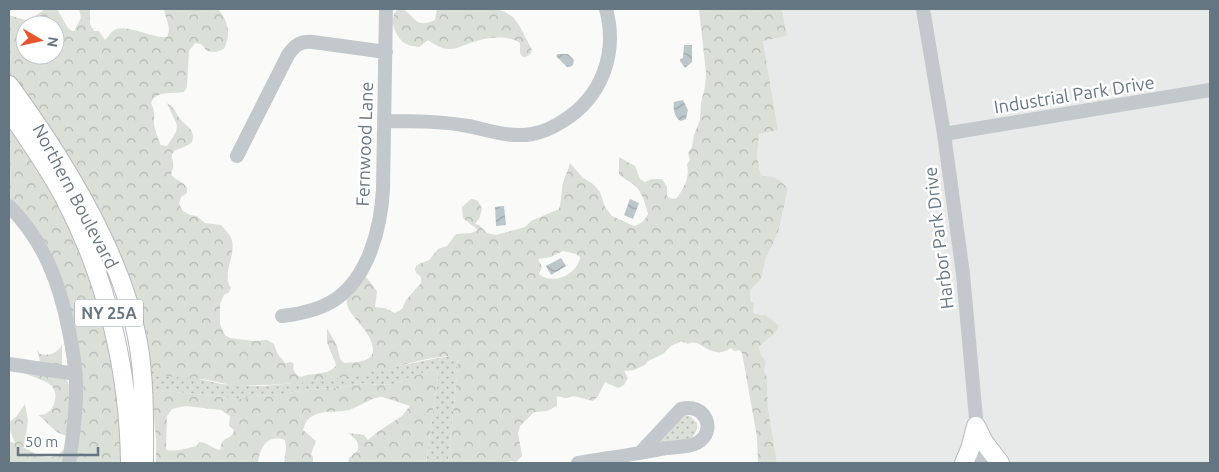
<svg xmlns="http://www.w3.org/2000/svg" width="1219" height="472" font-family="Ubuntu,sans-serif">
  <style>
    .built { fill: #e8e9e9 }
    .grass { fill: url(#grass-dots) }
    .forest { fill: url(#forest-crowns); fill-rule: evenodd }
    .water { fill: url(#water-waves) }
    .lines { fill: none; stroke-linecap: round; stroke-linejoin: round }
    .major-casing { stroke: #b5babe; stroke-width: 20 }
    .minor { stroke: #c3c8cc; stroke-width: 14 }
    .major { stroke: #fff; stroke-width: 18 }
    .labels { text-anchor: middle; dominant-baseline: central; stroke-width: 5; stroke-linejoin: round; paint-order: stroke }
    .shield { fill: #fff; stroke: #939fa8; stroke-width: 1 }
    .shield-label { font-size: 16px; font-weight: bold; fill: #657683 }
    .street-label { font-size: 18px; fill: #657683; stroke: #fff }
  </style>
  <defs>
    <pattern id="grass-dots" width="8" height="8" patternUnits="userSpaceOnUse" patternTransform="scale(1.25)"><rect width="8" height="8" fill="#dadfd7"/><path d="M2 2h.1M6 6h.1" fill="none" stroke="#b4b9b4" stroke-width="1.8" stroke-linecap="round"/></pattern>
    <pattern id="forest-crowns" width="20" height="18" patternUnits="userSpaceOnUse" patternTransform="scale(1.25)"><rect width="20" height="18" fill="#dadfd7"/><path d="M2 6a3 3 0 1 1 6 0M12 15a3 3 0 1 1 6 0" fill="none" stroke="#b4b9b4"/></pattern>
    <pattern id="water-waves" width="16" height="10" patternUnits="userSpaceOnUse" patternTransform="scale(1.25)"><rect width="16" height="10" fill="#bbc7cb"/><path d="M0 5q4-4 8 0t8 0" fill="none" stroke="#9ca6aa"/></pattern>
  </defs>
  <rect width="100%" height="100%" fill="#fafaf8"/>
  <path class="built" d="M782 9H1210V463H777L768 408 767 378 764 370 766 361 761 355 759 347 776 332 779 326 763 314H755L753 311 750 290 763 272 766 258 778 233 788 189 761 176 757 156 759 134 778 130 763 41 787 36Z"/>
  <path class="grass" d="M453 356 457 358 458 364 448 463H426L438 375 436 371 430 370 393 384 377 385 364 383 338 388 303 390 274 396 260 395 240 399 158 390 154 394 152 400 147 367 221 384 264 386 306 382 365 373 437 358Z
    M685 415 691 417 697 423C698 430 695 436 689 440L648 447 680 417Z"/>
  <path class="forest" d="M45 9H57L68 28 72 31H74L81 18 79 9H90V24L94 31H99L105 40C108 37 110 33 113 31 125 22 152 39 167 37 172 27 165 18 164 9H218C229 22 231 34 224 49L216 52 207 51 201 44 195 43 189 51 187 87 184 92C173 94 156 90 151 103 155 111 154 115 154 124 154 126 159 142 161 145L167 146 176 132 177 125 167 103C176 109 174 111 180 119 187 127 196 130 192 142 187 148 173 148 172 155 171 160 173 158 173 163 174 167 172 171 171 175 177 181 183 181 187 188V193L181 197 179 204 183 211 190 215 197 216 205 223 221 225C225 231 231 234 232 241 236 256 221 275 231 288L229 292 224 295 220 304V324L225 335 230 338 253 341 267 340 274 344 277 353 285 363 291 362 294 364C292 371 295 374 301 377 311 372 330 376 336 365L327 342V328L337 346 340 359 344 363C354 362 373 363 373 350 372 328 344 315 347 299 348 290 356 283 362 277H366L377 291 375 307 385 308 395 313 402 309 406 300 421 283V277L416 273 415 269 417 265 429 260 438 249 447 246 456 234 471 233 478 230 463 218 462 207 471 199 477 200 482 208 480 217 475 224 479 225 487 233 496 235 525 227 531 221 559 209C562 200 561 192 563 183 565 176 568 171 570 163L583 178 593 184 600 192 605 207 612 216 634 226C640 224 645 221 648 214 645 203 642 191 633 184 628 180 623 179 619 174V157L635 166 640 179 645 182 652 179H662L667 187V196L672 199 677 198C684 187 690 178 687 164L690 160 688 153 692 147 694 135 700 120 701 103 705 87 706 73 699 9H782L787 36 763 41 778 130 759 134 757 156 761 176C774 176 780 179 788 189L778 233 766 258 761 279 750 290 751 301 754 304 753 311 755 314 766 315 779 326 776 332 759 347 761 355 766 361 764 370 767 378 768 408 777 463H758L757 437 742 353 739 350 734 351 731 348C711 362 700 336 688 344L681 341 671 346 663 354 648 361 645 365 634 370 624 371 628 378 624 385 618 388 605 382 598 396 593 401 574 396 565 398 557 396V406L547 411 534 412 520 426 518 433 522 456 516 462 510 461 508 463H448L458 364 457 358C445 352 400 366 386 369 342 379 296 385 251 385 247 385 243 386 239 386 227 385 215 381 202 379 184 377 162 379 147 367L128 292 9 82V15L25 20 33 18ZM25 25H55V55H25ZM563 251 576 254 580 257C578 274 553 286 539 274L542 267 538 259 551 257Z
    M398 9C416 10 411 31 435 20L437 9H497L505 12 513 17 519 25 532 50C530 55 528 57 523 57L520 53V43C509 35 489 37 477 41 467 43 459 49 449 49 442 49 433 44 428 40L419 47C413 46 408 46 403 42 394 34 388 18 398 9Z
    M9 123 36 153 98 279 130 463H37C28 460 18 463 9 463V441L15 443 9 428V422L16 417 25 404 28 420 25 443 26 449C35 453 47 461 57 455 61 453 63 449 67 447L68 435C55 436 48 421 38 415 46 415 51 412 54 404 62 380 36 380 22 372L41 365 37 350 40 354C50 356 56 354 62 345V369L71 390 75 414 55 278 9 206Z
    M430 370 436 371 438 375 426 463H348L349 458 358 450C359 441 355 438 348 433L364 435 368 440 376 433 402 416 410 406C407 405 384 397 381 397 373 397 358 407 349 410 337 413 322 409 311 417 306 420 305 424 303 430L316 441 311 454 313 457V463H284L286 448 285 440C267 434 260 447 258 463H156V439L152 400 154 394 158 390 240 399 260 395 274 396 303 390 338 388 364 383 377 385 393 384ZM186 406 221 410 230 416 229 426 234 430C233 438 226 437 222 442L220 450C211 448 207 442 199 442L197 446C185 448 179 452 166 450L167 416 172 409Z"/>
  <path class="water" d="M684 45H692V62L685 68 680 61V59L683 58Z
    M558 54H568L574 60 573 65 570 67H567L556 56Z
    M683 100 688 110 686 119 681 121C674 118 673 108 674 102Z
    M630 199 639 203 633 219 624 215Z
    M504 206 506 225 496 226 495 207Z
    M561 258 566 266 551 275 546 266Z"/>
  <g class="lines">
    <defs>
      <path id="major" d="M9 85C61 156 122 254 138 342 145 381 144 423 144 463
        M9 111C28 139 48 167 64 197 107 279 129 371 130 463
        M976 426 984 442 1000 463
        M964 463 970 449 976 426"/>
    </defs>
    <use href="#major" class="major-casing"/>
    <path class="minor" d="M923 9 944 134 963 274 980 463
      M384 121C412 121 441 121 468 126 489 130 509 138 532 134 543 132 554 127 563 121 602 97 618 53 606 9
      M944 134 1210 90
      M237 156 288 55C295 45 300 41 313 42L386 52
      M9 206C44 241 60 284 69 331 73 352 77 373 76 395 76 418 72 441 69 463
      M282 316C300 314 320 310 336 299 369 276 381 227 383 189L386 9
      M9 364 76 374
      M578 463C608 458 637 454 667 448 676 447 689 447 697 443 718 431 705 402 681 409L640 453"/>
    <use href="#major" class="major"/>
  </g>
  <g class="labels">
    <rect class="shield" x="75" y="299.5" width="68" height="27" rx="4"/>
    <g class="shield-label">
      <text x="109" y="313">NY 25A</text>
    </g>
    <g class="street-label">
      <text transform="translate(1074 94) rotate(-9)">Industrial Park Drive</text>
      <text transform="translate(364 144) rotate(-88)">Fernwood Lane</text>
      <text transform="translate(76 196) rotate(62)">Northern Boulevard</text>
      <text transform="translate(938 238) rotate(-97)">Harbor Park Drive</text>
    </g>
  </g>
  <rect width="1219" height="472" fill="none" stroke="#657683" stroke-width="20"/>
  <g transform="translate(40 40) rotate(99)"><circle r="24" fill="#ffffff" stroke="#c1c8cd"/>
  <path d="M0-4L9 19L0 12L-9 19Z" fill="#e4572e"/>
  <text y="-8" font-size="14" font-weight="bold" text-anchor="middle" fill="#657683">N</text>
  </g>
  <path d="M18 447v8h80v-8" fill="none" stroke="#657683" stroke-width="2.5"/>
  <text x="25" y="447" font-size="15" fill="#657683" stroke="#ffffff" stroke-width="4" paint-order="stroke">50 m</text>
</svg>
